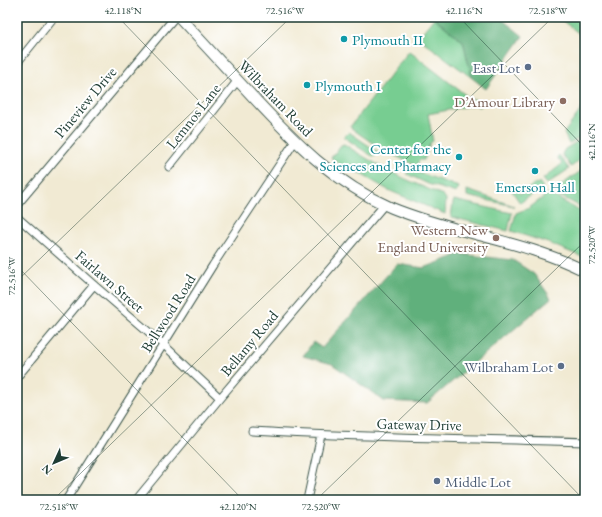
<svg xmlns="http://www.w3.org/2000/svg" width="602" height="517" font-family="'EB Garamond',serif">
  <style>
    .green { fill: #77cd91; stroke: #4b8562 }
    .forest { fill: #61b07b; stroke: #407658 }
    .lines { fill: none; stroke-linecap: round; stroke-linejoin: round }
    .minor-casing { stroke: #3e574c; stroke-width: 9 }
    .secondary-casing { stroke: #3e574c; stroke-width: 12 }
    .minor { stroke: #fff; stroke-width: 7 }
    .secondary { stroke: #fff; stroke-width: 10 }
    .ticks { fill: none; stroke: #1f3d34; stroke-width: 1; stroke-opacity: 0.45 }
    .culture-dot { fill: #0f9aa8; stroke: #fff; stroke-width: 1.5 }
    .service-dot { fill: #5c6f8a; stroke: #fff; stroke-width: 1.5 }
    .education-dot { fill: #8d6e63; stroke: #fff; stroke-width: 1.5 }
    .labels { text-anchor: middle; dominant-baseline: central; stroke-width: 4; stroke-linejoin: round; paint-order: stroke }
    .culture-label { font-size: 15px; fill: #0d838f; stroke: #fff; text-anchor: start }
    .service-label { font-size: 15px; fill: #4e5e75; stroke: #fff; text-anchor: end }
    .street-label { font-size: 15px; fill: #1f3d34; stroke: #fff }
    .education-label { font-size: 15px; fill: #785e54; stroke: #fff; text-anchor: end }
    .neatline { fill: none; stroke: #1f3d34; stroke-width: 1.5 }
    .ticks-label { font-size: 10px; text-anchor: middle; fill: #1f3d34 }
  </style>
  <rect width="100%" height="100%" fill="#fff"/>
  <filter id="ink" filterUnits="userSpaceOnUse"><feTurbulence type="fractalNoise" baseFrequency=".025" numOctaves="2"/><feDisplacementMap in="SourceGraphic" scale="8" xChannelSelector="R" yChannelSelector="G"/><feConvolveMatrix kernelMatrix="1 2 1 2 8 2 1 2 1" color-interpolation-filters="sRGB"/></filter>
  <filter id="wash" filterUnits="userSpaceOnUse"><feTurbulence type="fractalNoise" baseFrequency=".012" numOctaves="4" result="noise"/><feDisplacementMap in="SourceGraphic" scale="16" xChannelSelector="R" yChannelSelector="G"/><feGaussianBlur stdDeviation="0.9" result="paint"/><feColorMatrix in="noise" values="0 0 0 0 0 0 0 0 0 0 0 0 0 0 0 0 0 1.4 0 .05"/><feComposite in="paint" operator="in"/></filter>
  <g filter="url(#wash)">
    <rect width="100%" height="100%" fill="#f1ead3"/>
    <path class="green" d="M573 17H585V40L576 31 560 19Z
      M434 18 463 41 472 78 420 39V35Z
      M409 51 472 100 474 99 482 105 480 107 475 105 469 106 428 114 433 141 430 143 424 160H419L417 166C392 155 372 144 350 127Z
      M585 104V135L569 144 564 133Z
      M349 132 378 152 374 157 358 147 344 137Z
      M585 137C585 153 585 157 571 167L562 154 565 149Z
      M344 144C377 166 407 181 443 195L446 199 445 214 388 190 347 166 344 167 331 158 341 145Z
      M559 155 569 169 547 184 543 179 562 164 557 157Z
      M585 168V209L556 194 553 191Z
      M409 169 459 187 456 193 428 184 407 174Z
      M539 182 543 187 520 203 510 188 513 185 520 194 536 183 537 184Z
      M467 190 514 206 467 196Z
      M549 193 585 214V258L548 243 511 231 516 213 529 208Z
      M454 200 512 213 508 231 451 217 453 203Z"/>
    <path class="forest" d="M435 17H499L523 36 486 89 472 78 463 41 434 18Z
      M460 254 513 260 534 274 551 298 427 403 384 401 332 364 303 356 313 342 322 348 397 264 424 268Z"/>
  </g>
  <g filter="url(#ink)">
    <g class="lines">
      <defs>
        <path id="minor" d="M17 63 54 17
          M169 167 238 80
          M17 205 175 17
          M17 217 94 285 164 345 220 398
          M17 377 94 285
          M252 431C363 438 474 438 585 442
          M66 500 213 265 295 141
          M136 500 220 398 385 204
          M307 500 321 435"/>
        <path id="secondary" d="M179 17C204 44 228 70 253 97 295 142 334 183 392 208 455 234 524 240 585 271"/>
      </defs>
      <use href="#minor" class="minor-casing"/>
      <use href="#secondary" class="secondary-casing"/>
      <use href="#minor" class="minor"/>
      <use href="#secondary" class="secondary"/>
    </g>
  </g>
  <path class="ticks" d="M118 17 584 500M459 17 585 148M17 27 28 17M17 266 243 500M17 281 291 17M53 500 553 17M316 500 585 241M579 500 585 494"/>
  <g class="culture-dot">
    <circle cx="344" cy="39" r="4"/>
    <circle cx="307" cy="85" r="4"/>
    <circle cx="459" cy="157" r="4"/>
    <circle cx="535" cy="171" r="4"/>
  </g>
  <g class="service-dot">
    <circle cx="528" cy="67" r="4"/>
    <circle cx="561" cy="366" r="4"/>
    <circle cx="437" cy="481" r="4"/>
  </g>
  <g class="education-dot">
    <circle cx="563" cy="101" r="4"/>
    <circle cx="496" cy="238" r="4"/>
  </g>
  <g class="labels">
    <g class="culture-label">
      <text x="352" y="39">Plymouth II</text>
      <text x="315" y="85">Plymouth I</text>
      <text x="451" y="148" text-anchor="end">Center for the<tspan x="451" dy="17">Sciences and Pharmacy</tspan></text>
      <text x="535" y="186" text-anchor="middle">Emerson Hall</text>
    </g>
    <g class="service-label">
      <text x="520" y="67">East Lot</text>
      <text x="553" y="366">Wilbraham Lot</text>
      <text x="445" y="481" text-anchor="start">Middle Lot</text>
    </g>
    <g class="street-label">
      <text transform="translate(276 98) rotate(46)">Wilbraham Road</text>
      <text transform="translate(85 102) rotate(-50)">Pineview Drive</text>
      <text transform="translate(193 116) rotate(-52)">Lemnos Lane</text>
      <text transform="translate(110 281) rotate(41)">Fairlawn Street</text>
      <text transform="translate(168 313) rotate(-58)">Bellwood Road</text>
      <text transform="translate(249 343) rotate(-50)">Bellamy Road</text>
      <text transform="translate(419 424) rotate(1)">Gateway Drive</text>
    </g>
    <g class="education-label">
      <text x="555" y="101">D’Amour Library</text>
      <text x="488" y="229">Western New<tspan x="488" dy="17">England University</tspan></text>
    </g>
  </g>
  <rect width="602" height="517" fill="none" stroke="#fff" stroke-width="44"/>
  <g transform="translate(54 463) rotate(226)" stroke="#ffffff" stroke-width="3" paint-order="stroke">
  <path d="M0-3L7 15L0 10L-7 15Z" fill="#1f3d34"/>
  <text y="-6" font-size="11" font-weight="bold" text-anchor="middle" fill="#1f3d34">N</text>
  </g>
  <rect x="22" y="22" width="558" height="473" class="neatline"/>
  <g class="ticks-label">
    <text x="123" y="14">42.118°N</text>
    <text x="285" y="14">72.516°W</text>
    <text x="464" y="14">42.116°N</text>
    <text x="548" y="14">72.518°W</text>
    <text transform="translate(591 142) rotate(-90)" y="4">42.116°N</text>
    <text transform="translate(591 245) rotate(-90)" y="4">72.520°W</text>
    <text transform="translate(11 276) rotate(-90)" y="4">72.516°W</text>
    <text x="59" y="510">72.518°W</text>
    <text x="238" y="510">42.120°N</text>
    <text x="321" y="510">72.520°W</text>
  </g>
</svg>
